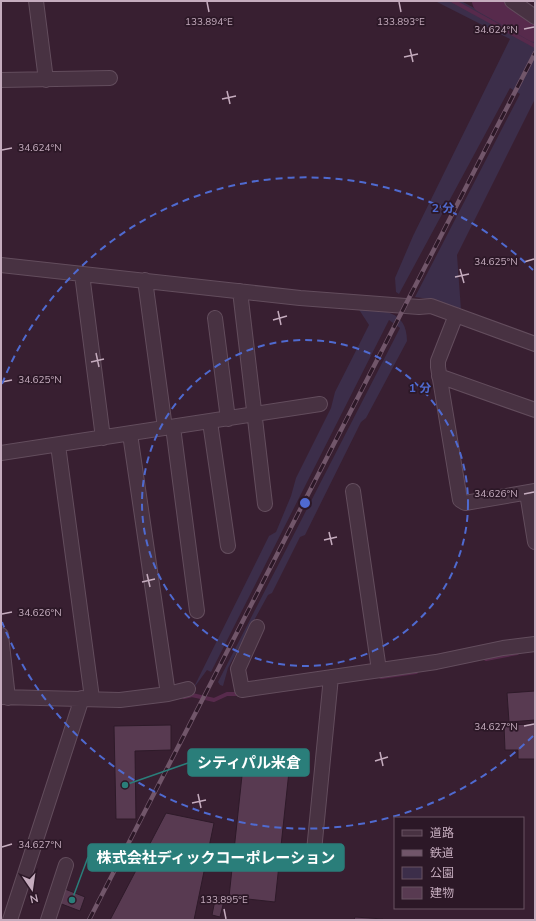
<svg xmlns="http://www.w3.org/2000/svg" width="536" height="921" font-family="'Nunito Sans','Noto Sans JP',sans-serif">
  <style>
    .green { fill: #3c2e4a }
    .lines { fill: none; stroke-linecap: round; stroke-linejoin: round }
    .stream { stroke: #572a4c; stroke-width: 4 }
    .river { stroke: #572a4c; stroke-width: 24 }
    .building { fill: #583a51; stroke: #2e1a29 }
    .minor-casing { stroke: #634d5d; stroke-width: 16 }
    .minor { stroke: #483242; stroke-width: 14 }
    .rail-casing { stroke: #71566a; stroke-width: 4.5 }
    .rail { stroke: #2c1827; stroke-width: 3; stroke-dasharray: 9; stroke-linecap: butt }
    .ticks { fill: none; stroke: #c5acbe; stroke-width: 1.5 }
    .ring { fill: none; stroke: #4f6ad0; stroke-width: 2; stroke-dasharray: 7 5 }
    .ticks-label { font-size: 10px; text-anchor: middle; fill: #c5acbe; stroke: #2c1827; stroke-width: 3.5; stroke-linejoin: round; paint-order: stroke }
    .centre { fill: #4f6ad0; stroke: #2c1827; stroke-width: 2 }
    .ring-label { font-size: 12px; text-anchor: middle; font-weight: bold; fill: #4f6ad0; stroke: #2c1827; stroke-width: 3.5; stroke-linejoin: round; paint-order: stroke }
    .leader { fill: none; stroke: #2a7e7a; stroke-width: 1.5 }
    .callout-dot { fill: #2a7e7a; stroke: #2c1827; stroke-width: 1.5 }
    .callout { fill: #2a7e7a; stroke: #2a7e7a; stroke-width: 1.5 }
    .callout-label { font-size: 15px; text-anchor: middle; font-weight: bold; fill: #fff }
  </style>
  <rect width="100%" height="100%" fill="#381f31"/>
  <path class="green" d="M435 1H461L535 40V99L457 255 461 310 428 299 415 297 520 94 510 88 399 294 396 292 395 278 413 236 510 39Z
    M358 308C382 310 407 310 407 341L366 418 361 422 305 535 300 537 272 593 268 595 228 668 223 686 220 685 218 682 400 328 389 320 211 672 207 670 193 689 269 536 276 532 291 496 296 478 331 408 335 392 369 325Z"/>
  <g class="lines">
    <path class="stream" d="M453 1 535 46
      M486 659 517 653
      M381 677 416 672
      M184 697 192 695 214 700 227 694H242"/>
    <path class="river" d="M484 1 535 30"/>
  </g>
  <path class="building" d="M535 691V720L509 722 507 693Z
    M535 724V759H518V750H505L504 725Z
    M171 725V750L135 751 136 819H116L114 726Z
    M244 757 290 762 275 902 229 897Z
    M166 813 214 823 194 920H110Z
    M65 889 85 897 80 911 59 903Z
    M216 895 225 897 220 917 212 915Z
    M355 917 383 919V920H354Z"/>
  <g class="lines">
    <defs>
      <path id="minor" d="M36 1 46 80
        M512 1 535 17
        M1 80 110 78
        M1 265 300 298 419 307 431 306 535 344
        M82 274 103 438
        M145 280 165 428
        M240 291 265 504
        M456 315 438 361V367L460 500 465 503 535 491
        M215 318 228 419
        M439 376 535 410
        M210 422 228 546
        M173 427 197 611
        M130 434 168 694
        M58 445 92 698
        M1 453 320 404
        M353 491 379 670
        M527 493 535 542
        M257 627 238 669 242 690 436 662 503 648 535 644
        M1 635 8 698
        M1 697 120 700 168 694 188 689
        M314 851 331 677
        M10 920 82 698
        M48 920 66 865"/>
    </defs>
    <use href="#minor" class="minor-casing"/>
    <use href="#minor" class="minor"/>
    <defs>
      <path id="rail" d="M89 920 535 53"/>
    </defs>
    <use href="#rail" class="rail-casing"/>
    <use href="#rail" class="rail"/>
  </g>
  <path class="ticks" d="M207 2 209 12M399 2 401 12M524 29 534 27M410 49 413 62M404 57 418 54M227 91 230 104M222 99 236 96M2 150 12 148M524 262 534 259M460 269 464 283M455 277 469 274M278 311 281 325M273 320 287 316M96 353 99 367M91 362 104 359M2 382 12 380M524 494 534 492M329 532 332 545M324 540 337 537M147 574 150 587M142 582 155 579M2 614 12 612M524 726 534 724M380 752 383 766M375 761 388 757M198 794 201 808M192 803 206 800M2 847 12 844M224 909 226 919"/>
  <g class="ring">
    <circle cx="305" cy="503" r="163"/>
    <path d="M533 736A326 326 0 0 1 2 622M2 384A326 326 0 0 1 533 270"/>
  </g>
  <g class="ticks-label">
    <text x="209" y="25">133.894°E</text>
    <text x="401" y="25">133.893°E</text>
    <text x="496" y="33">34.624°N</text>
    <text x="40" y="151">34.624°N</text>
    <text x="496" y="265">34.625°N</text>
    <text x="40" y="383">34.625°N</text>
    <text x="496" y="497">34.626°N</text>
    <text x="40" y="616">34.626°N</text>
    <text x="496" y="730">34.627°N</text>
    <text x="40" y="848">34.627°N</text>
    <text x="224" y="903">133.895°E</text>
  </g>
  <circle cx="305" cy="503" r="6" class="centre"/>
  <g class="ring-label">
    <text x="443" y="212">2 分</text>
    <text x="420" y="392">1 分</text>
  </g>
  <path class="leader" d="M125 785L188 763M72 900L88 857"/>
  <g class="callout-dot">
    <circle cx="125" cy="785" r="4"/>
    <circle cx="72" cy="900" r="4"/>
  </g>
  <g class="callout">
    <rect x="188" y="749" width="121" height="27" rx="4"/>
    <rect x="88" y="844" width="256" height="27" rx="4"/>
  </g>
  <g class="callout-label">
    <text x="249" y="768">シティパル米倉</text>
    <text x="216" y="863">株式会社ディックコーポレーション</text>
  </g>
  <rect width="536" height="921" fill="none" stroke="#c5acbe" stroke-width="4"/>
  <rect x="394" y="817" width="130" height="92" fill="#2c1827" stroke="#695363"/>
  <rect x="402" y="830" width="20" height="6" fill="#483242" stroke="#695363"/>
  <text x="430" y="837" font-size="12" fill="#c5acbe">道路</text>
  <rect x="402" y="850" width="20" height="6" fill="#71566a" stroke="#695363"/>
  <text x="430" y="857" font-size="12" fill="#c5acbe">鉄道</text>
  <rect x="402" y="867" width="20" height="12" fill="#3c2e4a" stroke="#695363"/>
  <text x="430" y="877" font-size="12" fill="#c5acbe">公園</text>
  <rect x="402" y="887" width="20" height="12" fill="#583a51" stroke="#695363"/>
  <text x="430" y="897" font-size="12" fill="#c5acbe">建物</text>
  <g transform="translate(32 889) rotate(167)" stroke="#2c1827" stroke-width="3" paint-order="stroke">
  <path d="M0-3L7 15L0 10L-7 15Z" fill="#c5acbe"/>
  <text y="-6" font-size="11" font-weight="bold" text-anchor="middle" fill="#c5acbe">N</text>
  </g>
</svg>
